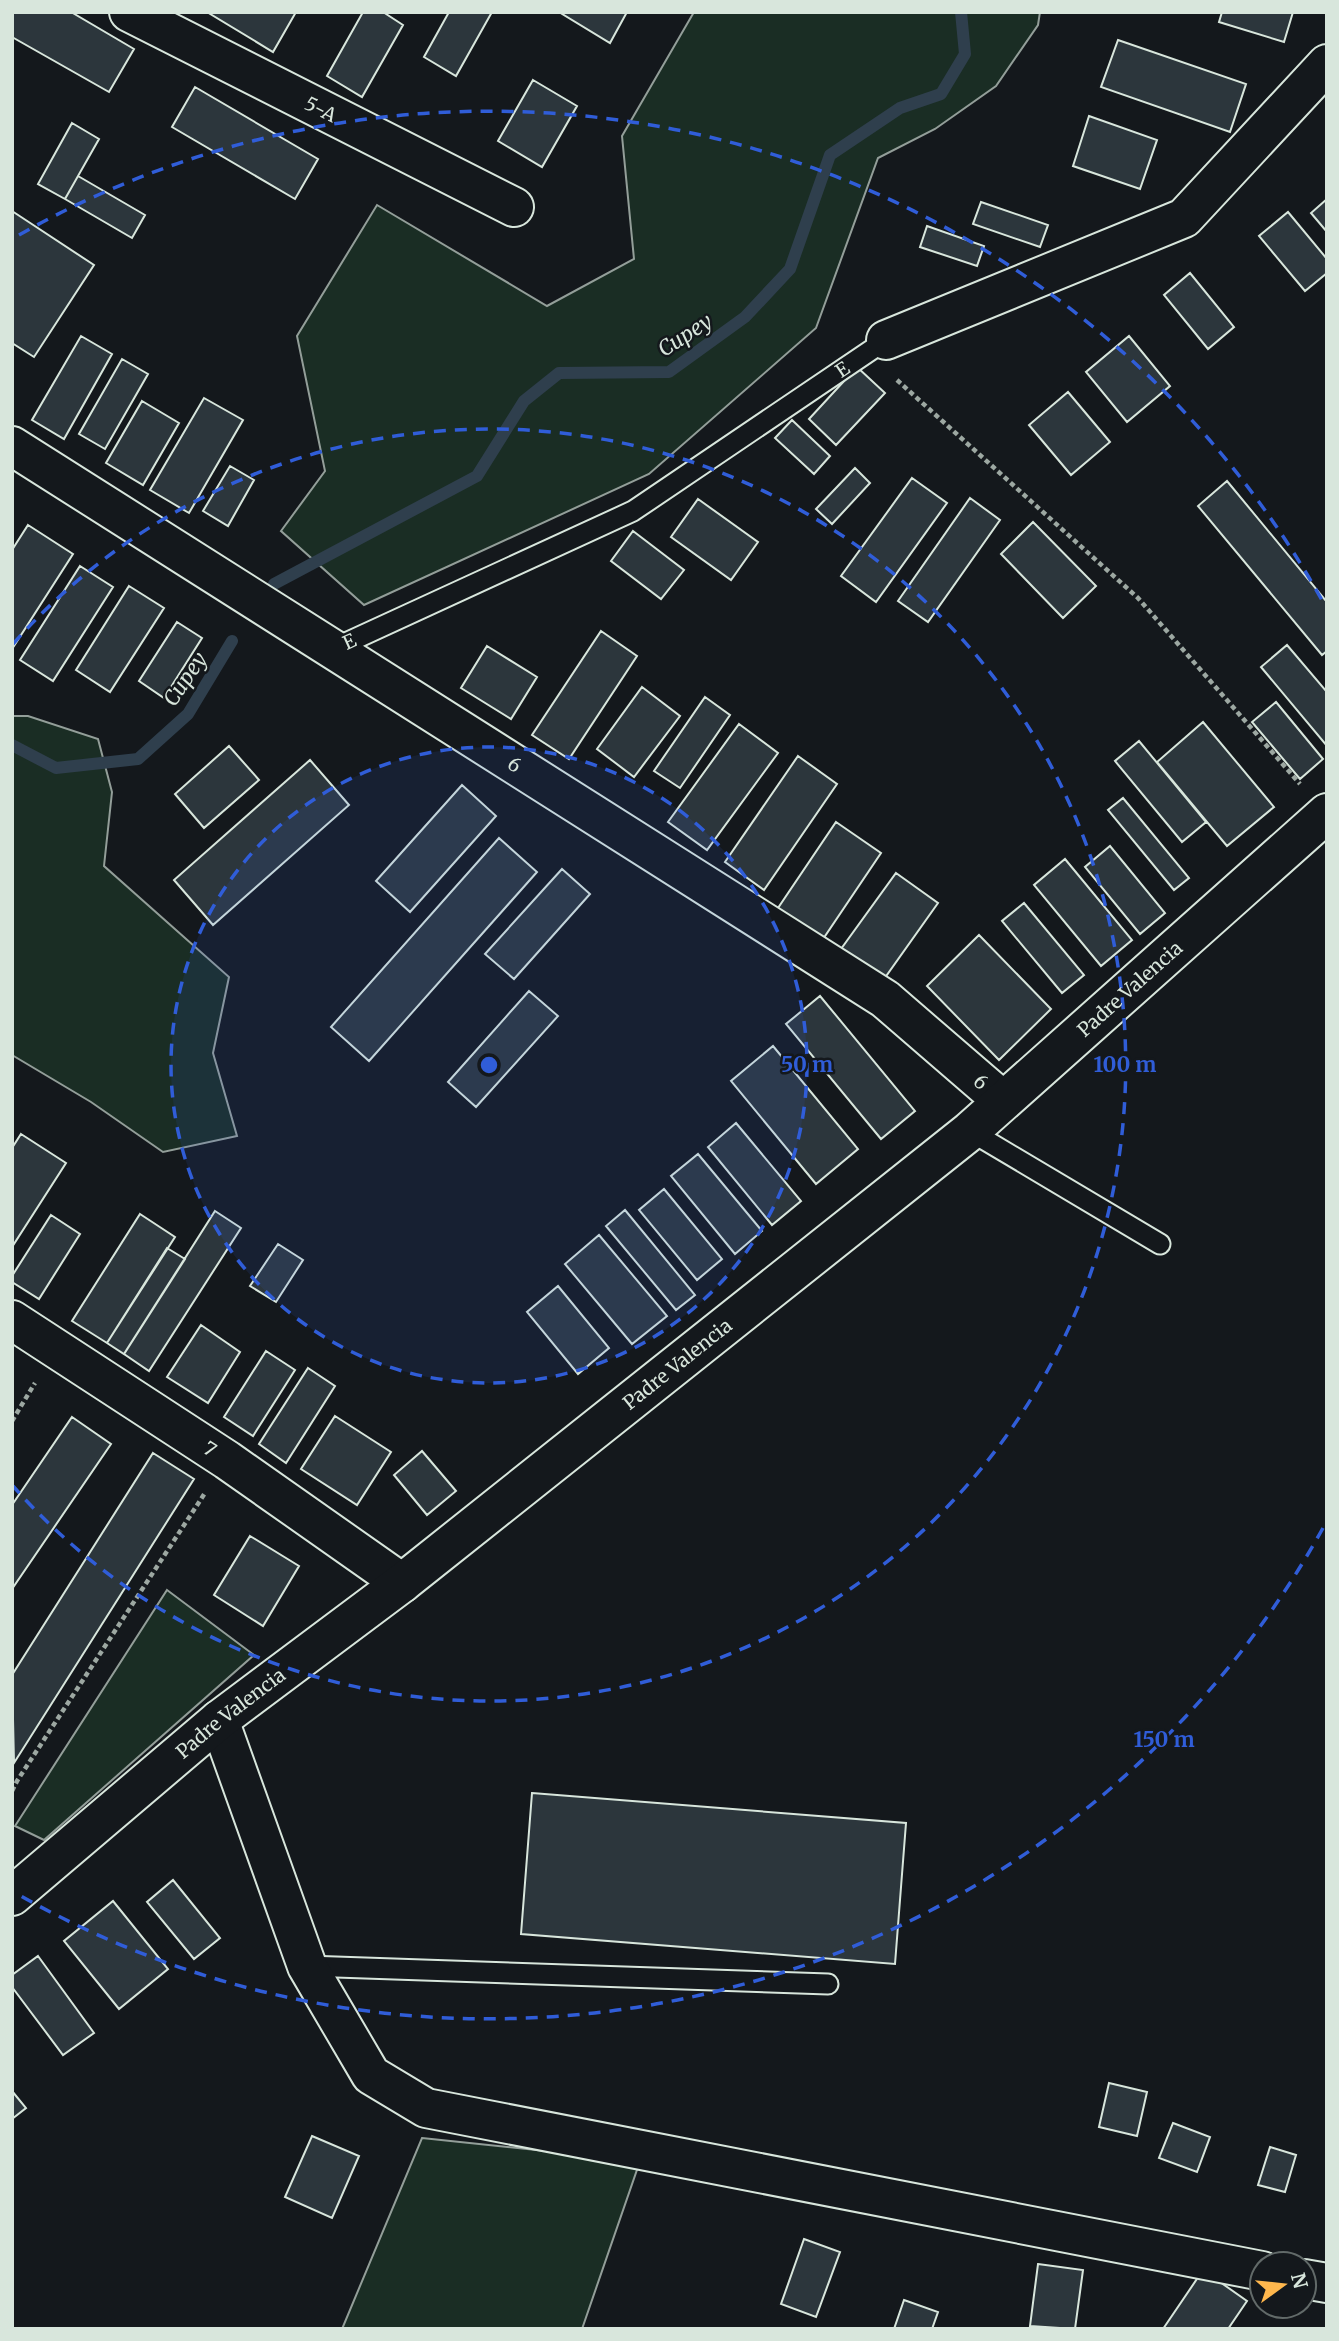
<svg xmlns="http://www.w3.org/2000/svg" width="1339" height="2341" font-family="Merriweather,serif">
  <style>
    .green { fill: #1a2d24; stroke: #939e99; stroke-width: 2 }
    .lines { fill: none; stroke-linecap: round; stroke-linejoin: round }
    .stream { stroke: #2f3f4d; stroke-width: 12 }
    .building { fill: #2c363c; stroke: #d8e6dc; stroke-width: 2 }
    .service-casing { stroke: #d8e6dc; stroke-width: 23 }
    .minor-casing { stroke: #d8e6dc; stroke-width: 42 }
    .tertiary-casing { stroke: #d8e6dc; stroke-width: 42 }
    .path { stroke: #9da8a2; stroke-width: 4.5; stroke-dasharray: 5 3.5; stroke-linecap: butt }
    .service { stroke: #14181c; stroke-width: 19 }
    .minor { stroke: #14181c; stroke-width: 38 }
    .tertiary { stroke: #14181c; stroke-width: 38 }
    .ring { fill: none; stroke: #305dd8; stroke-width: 3.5; stroke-dasharray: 12 9 }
    .labels { text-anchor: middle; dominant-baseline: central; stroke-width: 5; stroke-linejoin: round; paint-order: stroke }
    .street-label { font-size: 19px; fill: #d8e6dc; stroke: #14181c }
    .water-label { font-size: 21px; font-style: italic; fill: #d8e6dc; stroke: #14181c }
    .centre { fill: #305dd8; stroke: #14181c; stroke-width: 3.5 }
    .ring-label { font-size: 21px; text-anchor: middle; font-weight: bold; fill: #305dd8; stroke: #14181c; stroke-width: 5; stroke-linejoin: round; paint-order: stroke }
  </style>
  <rect width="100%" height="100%" fill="#14181c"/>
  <path class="green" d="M694 12H1040L1038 25 996 86 935 129 878 158 816 328 649 474 364 605 281 531 325 471 297 336 377 205 547 306 634 259 622 136Z
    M12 716H28L98 739 112 792 104 866 229 977 213 1053 237 1136 163 1152 91 1102 12 1055Z
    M167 1590 254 1655 44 1840 15 1826Z
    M422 2138 640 2161 582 2329H342Z"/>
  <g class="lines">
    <path class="stream" d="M274 584 477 476 524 401 559 373 669 372 745 317 790 269 830 155 900 108 941 94 965 54 961 12
      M12 745 56 768 138 759 188 714 232 641"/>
  </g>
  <path class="building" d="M12 12H71L134 49 109 92 12 37Z
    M207 12H296L273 52Z
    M363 12H383L403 25 362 97 327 76Z
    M449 12H492L456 76 424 57Z
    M559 12H627L610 43Z
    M1222 12H1293L1284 42 1219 22Z
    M1118 40 1246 84 1230 132 1101 87Z
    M533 80 577 106 542 167 498 141Z
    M195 87 318 159 295 199 172 127Z
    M1089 116 1157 140 1140 189 1073 166Z
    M72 123 99 139 65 199 38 184Z
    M78 176 145 215 132 238 65 199Z
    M1327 199V232L1311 213Z
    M981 202 1048 225 1040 247 973 224Z
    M12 211 94 265 34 357 12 343Z
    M1288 212 1327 259V273L1305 291 1259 236Z
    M927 226 984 246 977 266 920 247Z
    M1190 273 1234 327 1208 349 1164 295Z
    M81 336 112 354 64 439 32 420Z
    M1129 336 1170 386 1127 422 1086 372Z
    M122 359 148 374 105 449 79 434Z
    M857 367 885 393 836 445 809 419Z
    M1068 392 1110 442 1071 475 1029 425Z
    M204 398 243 420 189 513 150 490Z
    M142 401 179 423 143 485 106 463Z
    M792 420 830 456 814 474 775 438Z
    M230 466 254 480 228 526 203 511Z
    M855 468 870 483 832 524 816 509Z
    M912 478 947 503 876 602 841 576Z
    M1227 481 1327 602V651L1322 655 1198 506Z
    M970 498 1000 520 928 622 898 601Z
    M698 499 758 542 731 580 671 537Z
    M1033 522 1096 586 1063 618 1001 554Z
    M28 525 73 554 12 649V550Z
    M633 531 684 570 661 599 611 561Z
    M80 566 113 587 53 681 20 660Z
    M129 586 164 608 110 692 76 670Z
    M177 622 202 638 164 698 139 681Z
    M601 631 637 656 569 759 532 735Z
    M1287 645 1327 692V746L1261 667Z
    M487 646 537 677 511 719 461 688Z
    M642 687 680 716 634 777 597 749Z
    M705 697 730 715 680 788 654 771Z
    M1276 702 1323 759 1300 779 1252 722Z
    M1203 722 1274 807 1227 846 1157 762Z
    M739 724 778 753 707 850 668 822Z
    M1139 741 1206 822 1182 842 1115 761Z
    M229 746 259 780 204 828 175 794Z
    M798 756 837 784 764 890 725 862Z
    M310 760 349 805 213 925 174 880Z
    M462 785 496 816 410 912 376 881Z
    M1123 798 1189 878 1174 890 1108 810Z
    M836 822 881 853 821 942 776 911Z
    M499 838 537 872 369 1061 331 1027Z
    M1110 846 1165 913 1140 934 1085 867Z
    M1065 859 1132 940 1101 966 1034 885Z
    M562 869 590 894 514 979 485 954Z
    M896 873 938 903 884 979 841 949Z
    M1024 903 1084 975 1062 993 1002 921Z
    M979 935 1051 1009 999 1060 927 986Z
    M529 991 558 1016 476 1107 448 1082Z
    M820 996 915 1111 881 1139 786 1024Z
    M773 1046 858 1149 816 1184 731 1081Z
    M736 1123 801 1201 772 1225 708 1147Z
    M21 1134 66 1163 12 1247V1148Z
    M698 1154 762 1231 735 1254 671 1176Z
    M664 1189 722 1259 697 1280 639 1210Z
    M625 1210 695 1295 676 1310 606 1226Z
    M215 1211 241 1228 149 1371 124 1354Z
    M140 1214 175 1237 107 1343 72 1321Z
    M51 1215 80 1234 39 1299 12 1282V1276Z
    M599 1235 667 1316 632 1344 565 1264Z
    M278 1244 303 1260 276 1302 250 1286Z
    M167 1248 185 1259 124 1354 107 1343Z
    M558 1286 609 1348 578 1374 527 1312Z
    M201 1325 240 1352 208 1403 167 1377Z
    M266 1351 295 1370 253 1436 224 1417Z
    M308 1368 335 1386 286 1463 259 1444Z
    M335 1416 391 1452 357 1505 301 1469Z
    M72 1417 111 1444 12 1589V1505Z
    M422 1451 456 1491 427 1515 394 1475Z
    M153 1453 194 1479 14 1763 12 1675Z
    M250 1536 299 1566 263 1626 214 1595Z
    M532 1793 906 1823 895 1964 521 1934Z
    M173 1880 220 1938 194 1959 147 1902Z
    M113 1901 168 1969 119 2009 64 1941Z
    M38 1956 94 2033 63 2055 12 1987V1975Z
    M1109 2083 1147 2092 1137 2136 1099 2127Z
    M12 2091 26 2108 12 2119Z
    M1173 2123 1210 2137 1197 2172 1159 2158Z
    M312 2136 359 2156 332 2218 285 2197Z
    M1270 2147 1296 2155 1285 2192 1258 2185Z
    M804 2239 840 2252 816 2317 781 2304Z
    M1038 2264 1083 2270 1075 2329 1030 2326Z
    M1203 2270 1247 2301 1228 2329H1163Z
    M904 2300 938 2312 932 2329H894Z"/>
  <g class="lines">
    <defs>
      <g id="service">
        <path id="s1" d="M333 649 633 511 886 340"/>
        <path d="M970 1131 1160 1244"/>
        <path d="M307 1966 828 1984"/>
      </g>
      <g id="minor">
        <path id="s2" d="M129 12 514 207"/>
        <path d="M886 340 1184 218 1327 64"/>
        <path id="s3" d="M12 446 885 999 1002 1100"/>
        <path id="s4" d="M12 1320 227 1460 402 1583"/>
        <path d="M219 1720 307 1966 371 2075 426 2108 1262 2271"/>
        <path d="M1304 2279 1327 2283"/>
      </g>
      <g id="tertiary">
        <path id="s5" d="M12 1896 219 1720 402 1583 970 1131 1327 813"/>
      </g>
    </defs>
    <use href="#service" class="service-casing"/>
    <use href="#minor" class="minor-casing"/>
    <use href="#tertiary" class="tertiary-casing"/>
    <path class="path" d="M897 380 1138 598 1300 784
      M12 1421 35 1383
      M12 1791 17 1781 205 1493"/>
    <use href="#service" class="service"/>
    <use href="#minor" class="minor"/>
    <use href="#tertiary" class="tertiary"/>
  </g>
  <circle cx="489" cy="1065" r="318" fill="#305dd8" fill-opacity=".12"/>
  <g class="ring">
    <circle cx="489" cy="1065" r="318"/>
    <path d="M13 644A636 636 0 1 1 13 1486"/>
    <path d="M1323 1528A954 954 0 0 1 19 1895M19 235A954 954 0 0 1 1323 602"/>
  </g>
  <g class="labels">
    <g class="street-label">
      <text stroke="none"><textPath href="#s2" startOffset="215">5-A</textPath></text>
      <text stroke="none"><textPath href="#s1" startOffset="583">E</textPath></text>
      <text stroke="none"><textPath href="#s1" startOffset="18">E</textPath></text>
      <text stroke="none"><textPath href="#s3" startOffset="595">6</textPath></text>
      <text stroke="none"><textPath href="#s5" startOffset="1440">Padre Valencia</textPath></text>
      <text stroke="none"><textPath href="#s3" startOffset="1160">6</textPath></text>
      <text stroke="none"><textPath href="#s5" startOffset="852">Padre Valencia</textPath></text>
      <text stroke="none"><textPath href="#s4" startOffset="236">7</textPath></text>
      <text stroke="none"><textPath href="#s5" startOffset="285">Padre Valencia</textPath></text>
    </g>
    <g class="water-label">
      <text transform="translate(685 335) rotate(-33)">Cupey</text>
      <text transform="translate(185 679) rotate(-56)">Cupey</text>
    </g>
  </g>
  <circle cx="489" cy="1065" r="10" class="centre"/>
  <g class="ring-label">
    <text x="807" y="1072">50 m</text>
    <text x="1125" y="1072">100 m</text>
    <text x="1164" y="1747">150 m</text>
  </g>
  <rect width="1339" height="2341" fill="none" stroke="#d8e6dc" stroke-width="28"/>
  <g transform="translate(1283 2285) rotate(75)"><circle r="33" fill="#14181c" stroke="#626a69" stroke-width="2"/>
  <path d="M0-5L12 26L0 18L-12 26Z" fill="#ffb74d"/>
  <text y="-10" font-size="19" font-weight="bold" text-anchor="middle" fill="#d8e6dc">N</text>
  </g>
</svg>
